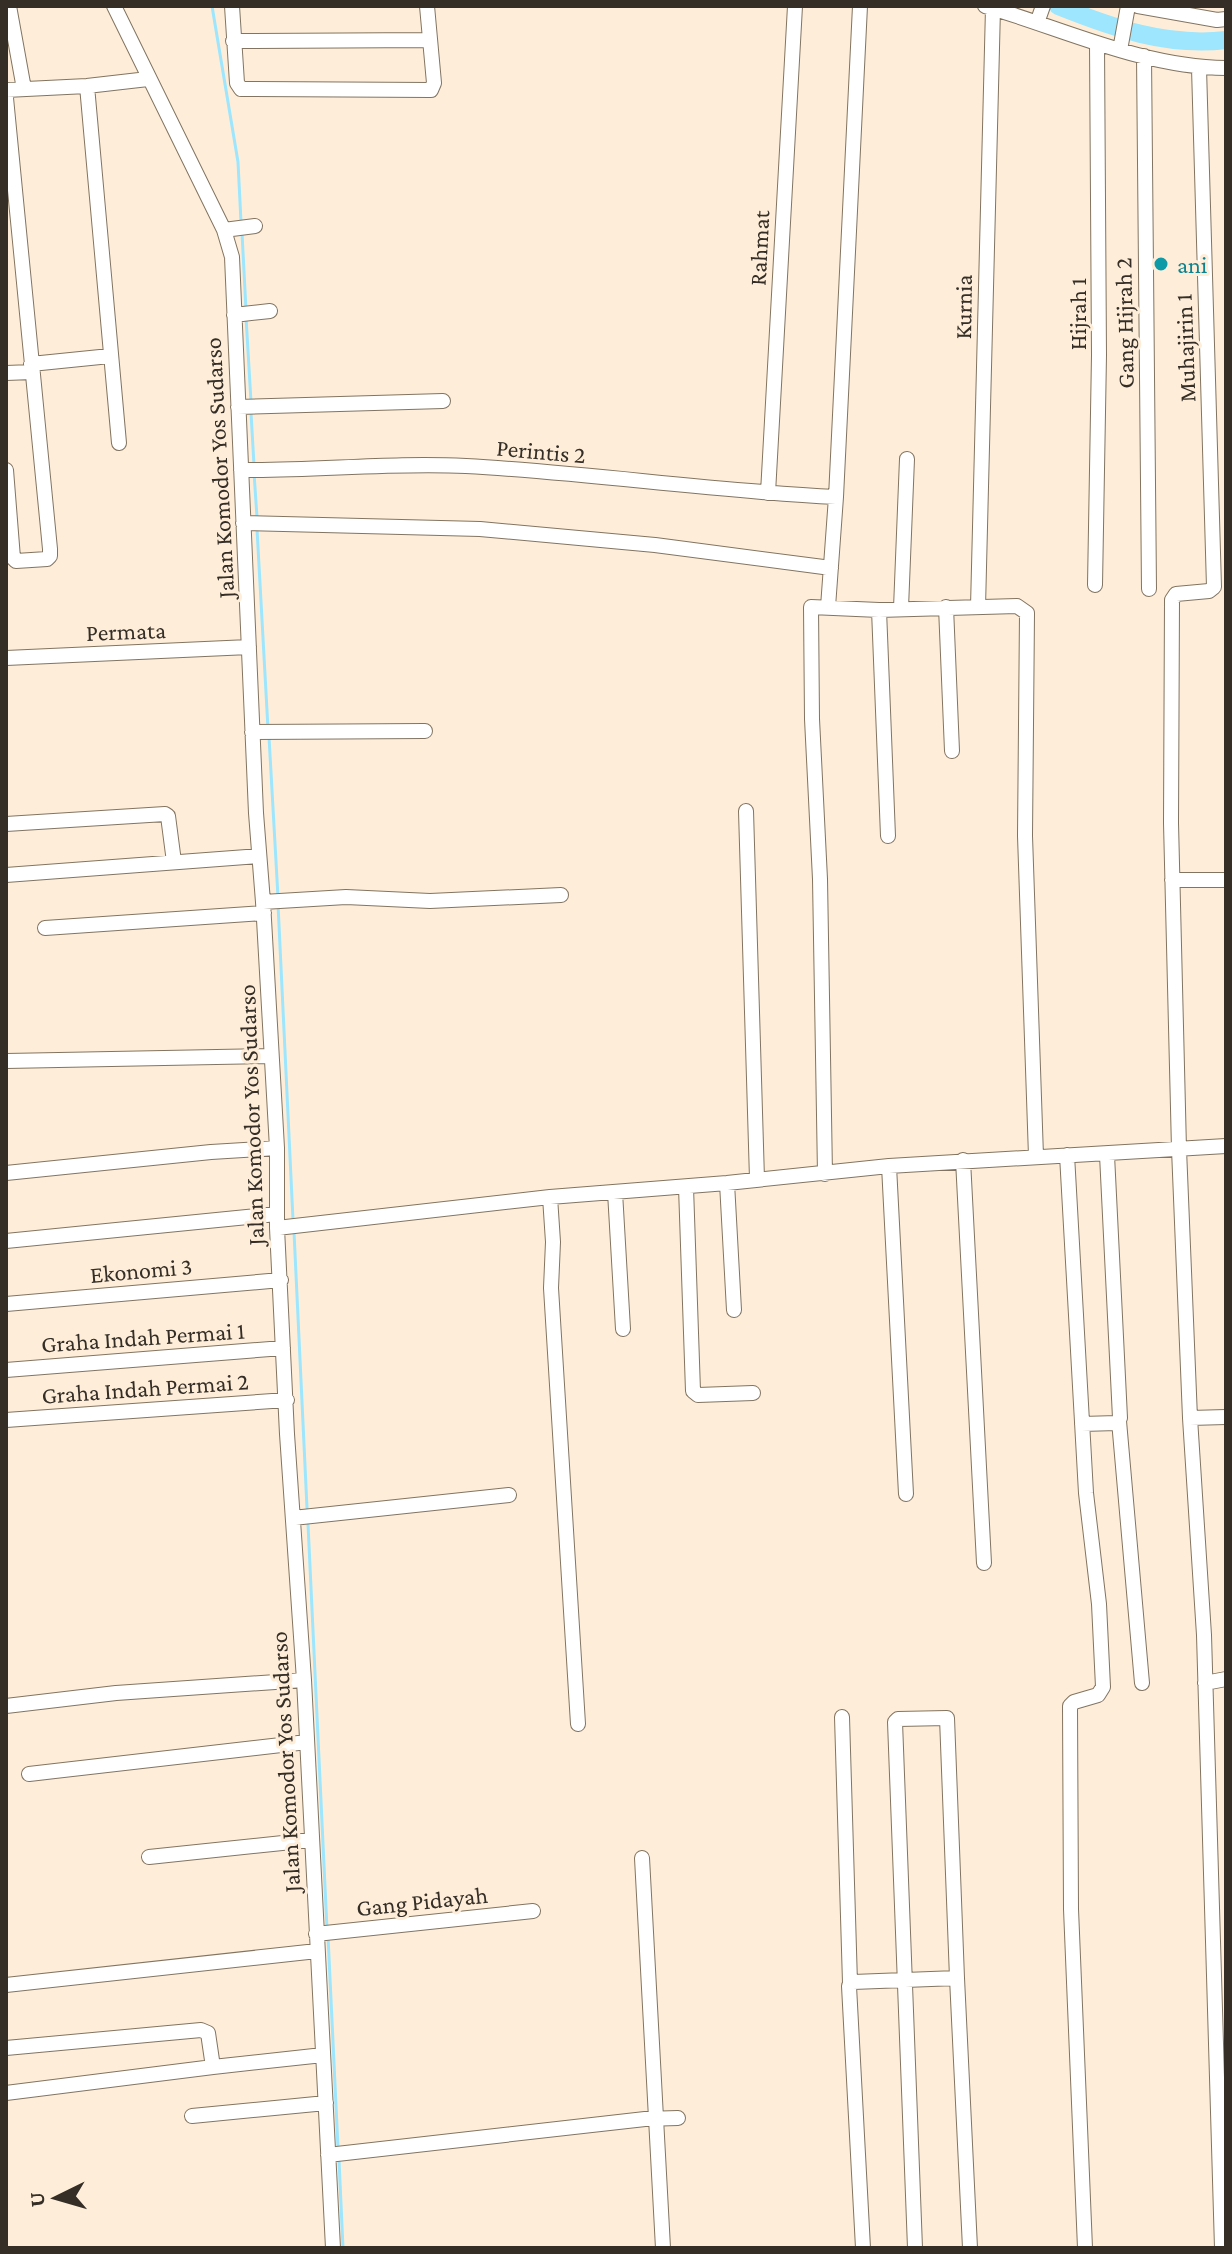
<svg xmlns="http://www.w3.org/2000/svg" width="1232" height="2254" font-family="'Crimson Pro',serif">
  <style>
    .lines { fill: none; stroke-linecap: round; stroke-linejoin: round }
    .stream { stroke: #9de6fd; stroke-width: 3 }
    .river { stroke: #9de6fd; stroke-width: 18 }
    .minor-casing { stroke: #827461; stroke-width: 16 }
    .minor { stroke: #fff; stroke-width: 14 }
    .culture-dot { fill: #0f9aa8; stroke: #feeed9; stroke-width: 3 }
    .labels { text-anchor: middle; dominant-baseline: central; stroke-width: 6; stroke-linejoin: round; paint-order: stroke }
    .street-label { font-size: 24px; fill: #342e26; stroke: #feeed9 }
    .culture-label { font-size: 24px; fill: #0d838f; stroke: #feeed9; text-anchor: start }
  </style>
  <rect width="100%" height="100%" fill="#feeed9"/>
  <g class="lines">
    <path class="stream" d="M212 6 238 162 241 222
      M242 233 246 310
      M246 317 251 402
      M251 413 254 465
      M254 473 257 517
      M257 529 268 729
      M269 737 278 897
      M278 904 293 1220
      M294 1232 307 1508
      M308 1524 327 1929
      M328 1936 338 2148
      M339 2160 343 2248"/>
    <path class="river" d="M1058 6C1113 28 1167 47 1226 40"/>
    <defs>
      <path id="minor" d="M9 6 24 89
        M114 6 224 230 232 257 256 813 263 902 277 1148V1228L287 1434 304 1680 333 2248
        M232 6 237 83 241 89 431 90 434 83 427 6
        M985 6C1064 29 1142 67 1226 68
        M1138 6 1217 20 1226 19
        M1037 23 1043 6
        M233 41 430 40
        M1120 50 1128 6
        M1144 56 1149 589
        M1199 68 1214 587 1209 591 1176 594 1172 600 1171 823 1179 1149 1190 1418 1204 1635 1222 2248
        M87 86 119 443
        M6 90 87 86 148 79
        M6 98 50 549V556L47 559 16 561 13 558 6 470
        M224 230 255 226
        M234 315 270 311
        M31 364 110 356
        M6 373 32 372
        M238 407 443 401
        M241 470C316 471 391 462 466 466 590 473 713 491 836 497
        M768 493 795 6
        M243 523 480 529 655 545 831 568
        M1095 585 1099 355 1097 44
        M828 607 836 497 860 6
        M946 607 952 751
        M978 607 993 8
        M901 608 907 459
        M879 610 888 836
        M6 658 249 647
        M252 732 425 731
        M746 811 757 1179
        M6 824 165 814 168 816 174 862
        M6 875 258 856
        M1172 880H1226
        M263 902 346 897 430 901 561 895
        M45 928 264 913
        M6 1061 271 1056
        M1067 1155 1086 1493 1099 1604 1103 1687 1098 1695 1074 1702 1070 1706 1071 1909 1085 2248
        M963 1160 984 1563
        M889 1166 906 1494
        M6 1173 211 1152 277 1148
        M825 1174 820 879 812 719 811 607 879 610 1017 606 1027 613 1025 836 1036 1156
        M727 1183 734 1310
        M686 1187 693 1391 698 1395 753 1393
        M615 1192 623 1329
        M550 1197 553 1242 551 1288 578 1724
        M277 1228 550 1197 727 1183 889 1166 1226 1146
        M6 1241 277 1214
        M6 1304 281 1280
        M6 1370 283 1348
        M1190 1418 1226 1417
        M6 1420 287 1400
        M1119 1421 1142 1683
        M1082 1424 1117 1423 1120 1418 1107 1155
        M293 1518 509 1495
        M1205 1683 1226 1679
        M6 1706 116 1693 304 1680
        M842 1717 850 1983
        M29 1774 307 1742
        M149 1857 311 1840
        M642 1858 663 2248
        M316 1934 533 1911
        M957 1978 970 2248
        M6 1985 317 1951
        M6 2048 201 2030 208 2033 213 2067 323 2055
        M6 2093 213 2067
        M192 2116 326 2103
        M328 2155 645 2119 678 2118
        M863 2248 849 1986 853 1982 957 1978 947 1718 898 1719 895 1722 915 2248"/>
    </defs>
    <use href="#minor" class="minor-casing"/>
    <use href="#minor" class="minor"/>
  </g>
  <circle class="culture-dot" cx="1161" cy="264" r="8"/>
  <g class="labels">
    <g class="street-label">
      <text transform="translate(759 248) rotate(-87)">Rahmat</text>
      <text transform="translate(963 307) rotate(-89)">Kurnia</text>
      <text transform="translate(1077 314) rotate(-90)">Hijrah 1</text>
      <text transform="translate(1124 323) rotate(-91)">Gang Hijrah 2</text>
      <text transform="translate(1185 348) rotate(-92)">Muhajirin 1</text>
      <text transform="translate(541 451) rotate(5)">Perintis 2</text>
      <text transform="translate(219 468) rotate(-93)">Jalan Komodor Yos Sudarso</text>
      <text transform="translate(126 631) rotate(-2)">Permata</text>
      <text transform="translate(251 1115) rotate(-92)">Jalan Komodor Yos Sudarso</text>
      <text transform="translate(141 1270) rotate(-5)">Ekonomi 3</text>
      <text transform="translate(143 1337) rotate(-4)">Graha Indah Permai 1</text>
      <text transform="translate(145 1388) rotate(-4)">Graha Indah Permai 2</text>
      <text transform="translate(285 1762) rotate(-93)">Jalan Komodor Yos Sudarso</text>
      <text transform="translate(422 1901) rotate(-6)">Gang Pidayah</text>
    </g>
    <g class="culture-label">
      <text x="1177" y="264">ani</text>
    </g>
  </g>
  <rect width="1232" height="2254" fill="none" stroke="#342e26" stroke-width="16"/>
  <g transform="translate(56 2198) rotate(265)" stroke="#feeed9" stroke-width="6" paint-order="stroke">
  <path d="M0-6L14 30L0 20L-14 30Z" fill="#342e26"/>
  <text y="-12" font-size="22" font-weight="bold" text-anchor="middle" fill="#342e26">U</text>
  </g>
</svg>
